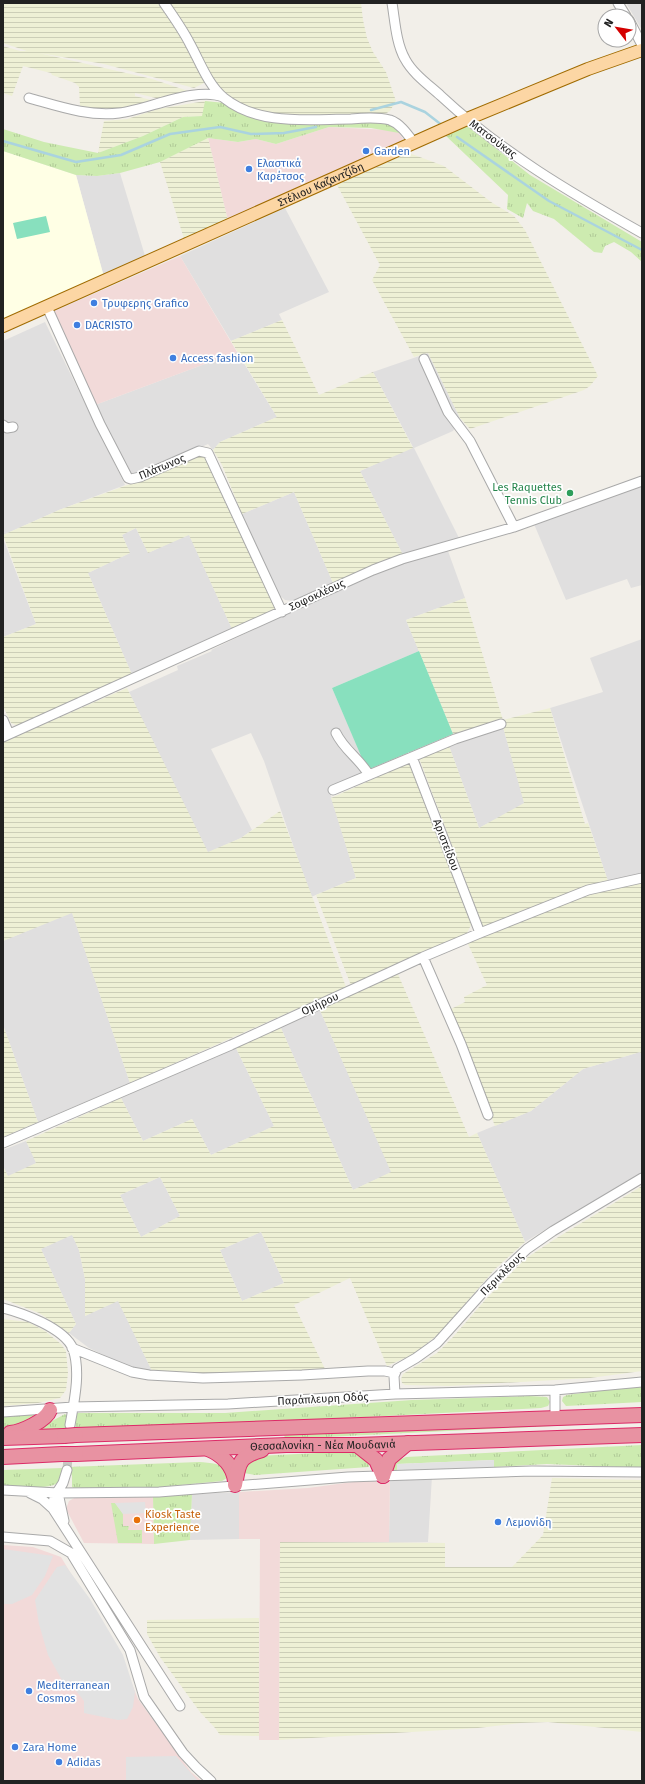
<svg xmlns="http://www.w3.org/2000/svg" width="645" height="1784" font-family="'Fira Sans',sans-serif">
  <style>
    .residential { fill: #e0dfdf }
    .commercial { fill: #f2dad9 }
    .education { fill: #ffffe5 }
    .farmland { fill: url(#farmland-rules); fill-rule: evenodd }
    .grass { fill: url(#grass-tufts) }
    .pitch { fill: #88e0be }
    .parking { fill: #e2e2e2 }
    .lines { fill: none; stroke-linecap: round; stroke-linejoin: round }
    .stream { stroke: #aad3df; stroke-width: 2.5 }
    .minor-tunnel { stroke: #c8c6c1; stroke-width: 9; stroke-dasharray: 9 4.5; stroke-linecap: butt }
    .minor-casing { stroke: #a9a9a9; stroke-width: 11 }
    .major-casing { stroke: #a06b00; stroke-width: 14 }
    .highway-casing { stroke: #dc2a67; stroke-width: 16 }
    .minor { stroke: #fff; stroke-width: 9 }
    .major { stroke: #fcd6a4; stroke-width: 12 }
    .highway { stroke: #e892a2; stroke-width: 14 }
    .highway-bridge-casing { stroke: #dc2a67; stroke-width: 16; stroke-linecap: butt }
    .highway-bridge { stroke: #e892a2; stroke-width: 14 }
    .shop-dot { fill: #3f7fe0; stroke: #fff; stroke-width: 1.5 }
    .leisure-dot { fill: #2e9e5b; stroke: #fff; stroke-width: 1.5 }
    .food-dot { fill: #e8710a; stroke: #fff; stroke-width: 1.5 }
    .labels { text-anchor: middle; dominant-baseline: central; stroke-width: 3.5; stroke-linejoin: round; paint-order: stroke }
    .street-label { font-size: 11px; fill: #222; stroke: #fff }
    .shop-label { font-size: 11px; fill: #366cbe; stroke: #fff; text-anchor: start }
    .leisure-label { font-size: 11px; fill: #27864d; stroke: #fff; text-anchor: end }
    .food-label { font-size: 11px; fill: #c56008; stroke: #fff; text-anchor: start }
  </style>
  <defs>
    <pattern id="farmland-rules" width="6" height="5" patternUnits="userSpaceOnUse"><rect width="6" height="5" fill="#eef0d5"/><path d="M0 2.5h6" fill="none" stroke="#ccceb7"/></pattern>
    <pattern id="grass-tufts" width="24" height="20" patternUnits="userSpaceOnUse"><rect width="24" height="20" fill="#cdebb0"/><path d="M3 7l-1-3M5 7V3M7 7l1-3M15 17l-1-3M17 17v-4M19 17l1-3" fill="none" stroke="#b0c997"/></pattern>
  </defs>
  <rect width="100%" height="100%" fill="#f2efe9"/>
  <path class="residential" d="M626 3H642V30Z
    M120 173 146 259 104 277 76 175 97 176Z
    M285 208 329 292 279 314 282 320 231 341 180 256Z
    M45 322 125 485 59 510 3 535V341Z
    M237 352 277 417 220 442 213 450 208 444 141 475 131 477 95 405Z
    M428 353 460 418 453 431 414 448 459 538 403 555 360 471 413 447 373 372Z
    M642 484V585L631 588 627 579 566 600 534 524Z
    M294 492 333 583 293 601 285 600 277 593 242 514Z
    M136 528 148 553 189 534 233 631 133 677 88 573 130 553 122 535Z
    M3 538 36 624 3 637Z
    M448 551 465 598 406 620 419 651 332 688 369 773 329 789 356 878 311 897 264 761 251 733 211 749 252 830 241 838 205 854 129 692 178 670 177 666 212 651 211 650 368 575 399 564Z
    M642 639V874L608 881 550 708 603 692 590 658Z
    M503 727 525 804 479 828 449 746Z
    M72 912 130 1083 38 1122 3 1025V941Z
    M319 1008 392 1172 353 1190 280 1026Z
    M235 1046 274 1126 211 1155 192 1119 143 1141 121 1098Z
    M640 1052 642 1055V1174L574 1212 525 1242 477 1133 531 1111 583 1069Z
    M26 1141 37 1163 8 1177 3 1166V1150Z
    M160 1177 180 1216 141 1237 120 1195Z
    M261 1232 284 1283 242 1301 220 1250Z
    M72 1234 79 1250 85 1279V1316L118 1300 152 1371 138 1369 120 1363 89 1348 69 1333 76 1324 41 1249Z
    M432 1476 428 1542H389L390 1477Z
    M239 1492V1539L190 1540 192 1494Z"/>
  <path class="commercial" d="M329 127 390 130 399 133 403 139V141L228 221 208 138 238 142 256 139 276 144Z
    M180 256 237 352 95 405 52 312Z
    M390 1477 389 1542H280L279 1740H259L260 1539H239V1492L308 1488Z
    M76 1497H153L154 1544 84 1543 66 1509 69 1501Z
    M3 1545 33 1547 61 1557 121 1657 138 1699 191 1772 202 1781H3Z"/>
  <path class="education" d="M3 151 76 175 104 277 3 320Z"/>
  <path class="farmland" d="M3 3H160L181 35 206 82 194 88 104 64 39 53 152 79 194 93 160 99 135 93V96L155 101 119 111 85 108 80 106 79 87 75 83 52 75 51 73 23 66 12 96 3 93V46L20 51H27L3 43Z
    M167 3H361L363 20 367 38 373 52 386 72 396 101 390 111 380 117 289 115 266 113 248 107 234 99 220 89Z
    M205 101 203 116 183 117 143 136 98 153 104 121 127 119 158 109Z
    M208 138 228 221 185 242 160 162Z
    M409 153 444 166 491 202 514 216 525 230 598 376 590 386 584 390 470 429 460 418 428 353 414 357 372 280 380 265 337 185Z
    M282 320 319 395 373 372 413 448 360 471 403 555 386 560 333 583 294 492 242 514 222 465 213 450 220 442 277 417 231 341Z
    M198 454 207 457 276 606 272 612 233 631 189 535 148 553 136 528 122 535 130 553 88 573 133 677 19 726 11 723 3 706V637L36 624 3 535 59 510 130 484Z
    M465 598 503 720 550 708 585 824 588 823 608 881 581 888 483 927 419 758 449 746 479 828 524 803 503 727V720L453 734 406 620Z
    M127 688 208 852 241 838 280 811 346 987 130 1083 72 913 3 941V742Z
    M409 763 472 923 465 937 352 988 316 895 356 878 331 798Z
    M642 883V1055L640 1052 583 1069 531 1111 495 1126 449 1010 465 1002 464 997 487 985 467 942 587 895Z
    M397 972 469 1137 477 1133 525 1242 495 1269 439 1334 431 1340 414 1354 387 1366 350 1278 294 1305 326 1371 209 1375 152 1371 118 1301 85 1316V1279L79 1250 72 1235 41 1249 76 1324 69 1333 39 1313 3 1299V1166L8 1176 36 1163 26 1141 121 1098 143 1141 192 1119 211 1155 274 1126 235 1046 280 1026 353 1190 391 1172 319 1008ZM160 1177 180 1216 141 1237 120 1195ZM261 1232 284 1283 242 1301 220 1250Z
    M3 1025 38 1122 3 1137Z
    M642 1186V1371L590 1378 449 1386 405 1385 402 1383 401 1379 403 1374 437 1353 453 1337 486 1299 525 1259 555 1239Z
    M3 1319 28 1322 45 1331 61 1344 66 1351 68 1373 66 1390 60 1398 38 1403 3 1406Z
    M552 1478 642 1480V1732L548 1722 521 1723 478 1728 279 1740 280 1542 445 1543V1567H512L543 1535Z
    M259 1618V1736L220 1735 215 1728 200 1712 160 1657 147 1634V1620Z"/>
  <path class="grass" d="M205 101 225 103 248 115 391 124 398 128 399 133 371 128 329 127 276 144 256 139 238 142 208 138 160 162 120 173 97 176 76 175 3 151V129L44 142 98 153 143 136 183 117 202 116Z
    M466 125 530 175 642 242V262L631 252 614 242 605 246 602 253 594 252 554 219 533 211 527 203 523 218 507 209 508 195 445 135Z
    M642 1385V1402L566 1406 562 1401 563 1397 567 1395Z
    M529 1396 547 1397 550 1402 548 1406 541 1408 289 1421 170 1425 75 1430 77 1413H225L412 1400Z
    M41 1413 18 1428 3 1429V1416Z
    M65 1414 68 1417V1432L37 1433 39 1428Z
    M594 1419V1424L285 1439 284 1434Z
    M642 1445V1468L547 1464 494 1467 493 1460 397 1464V1471L391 1470 392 1463 406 1457Z
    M360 1451 369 1457V1467L255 1475 244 1473V1462L256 1456Z
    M199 1462C210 1463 223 1463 230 1472L227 1478 222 1481 160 1487 77 1490 72 1487V1476L68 1467Z
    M62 1468C61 1473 61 1480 57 1483 50 1490 14 1486 3 1486V1470Z
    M192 1494 190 1540 154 1544 153 1497Z
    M111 1503H115L123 1514V1526H129L128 1530H142V1543H118Z"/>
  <path class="pitch" d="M46 216 50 232 17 239 13 223Z
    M419 651 453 734 367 770 332 688Z"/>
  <path class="parking" d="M494 1460V1467L397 1471V1464Z
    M145 1502 146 1513 123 1514 115 1503Z
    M3 1549 53 1556 45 1576 32 1595 12 1604H3Z
    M65 1565 90 1599 123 1655 135 1692 133 1707 127 1719 118 1720 84 1713V1701L73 1687 68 1691 48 1655 39 1624 35 1600 57 1567Z
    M176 1756 198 1781H126V1757Z"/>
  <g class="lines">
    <path class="stream" d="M371 110 401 102 425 112 443 126
      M457 137 549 201 642 250
      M3 141 76 162 121 155 170 134 220 127 251 134 284 133 316 127"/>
    <path class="minor-tunnel" d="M67 1470 70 1431"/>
    <defs>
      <path id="minor" d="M164 3C173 16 183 30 190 44 200 62 208 85 224 98 259 126 309 119 351 119 363 118 378 117 390 120 401 124 408 135 414 143
        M392 3C395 21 396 43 405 59 413 74 429 85 441 96 501 152 571 193 642 233
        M618 3 626 16
        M629 20 642 45
        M29 98C58 106 89 117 119 113 147 110 196 86 223 97
        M47 307 100 424 128 478 131 479 140 477 199 451 208 453 282 612
        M424 359 448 412 470 441 514 527
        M3 425 7 428 13 427
        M3 720 9 734
        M336 733C344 750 360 759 369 775
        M3 737 373 570 402 559 514 527 642 481
        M412 757 480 933
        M333 790 455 739 501 724
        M423 957 461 1044 488 1115
        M3 1143 231 1045 423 957 480 933 588 890 642 878
        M3 1308C22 1313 65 1328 73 1349 81 1372 74 1402 70 1425
        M72 1348 132 1372 149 1375 203 1378 302 1375 368 1371H385L394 1373
        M555 1390V1418
        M395 1394 394 1376 397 1369 416 1358 437 1343 492 1282 527 1249 553 1231 642 1178
        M3 1412 73 1407 228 1404 395 1394 555 1390 642 1382
        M67 1470 63 1483 54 1497 53 1509 180 1706
        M3 1490 58 1493 159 1492 348 1477 532 1471 642 1472
        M30 1493 42 1499 53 1509
        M58 1493 64 1521
        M3 1537 50 1541 71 1553 130 1650 144 1697 183 1753 196 1767 211 1781"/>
      <g id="major">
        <path id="s1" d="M3 326 467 119 588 69 642 50"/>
      </g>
      <g id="highway">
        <path d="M10 1433C21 1432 46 1421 50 1410"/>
        <path d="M76 1435 642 1415"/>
        <path d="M3 1438 64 1436"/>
        <path d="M357 1445 376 1460 383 1476"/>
        <path d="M208 1449C222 1455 233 1465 235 1481"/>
        <path id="s2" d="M76 1454 286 1445H357L642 1435"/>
        <path d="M3 1457 62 1454"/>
        <path d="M383 1476 389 1459 408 1443"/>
        <path d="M235 1485C239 1463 238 1457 262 1450"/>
      </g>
    </defs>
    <use href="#minor" class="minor-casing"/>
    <use href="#major" class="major-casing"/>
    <use href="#highway" class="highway-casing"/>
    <use href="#minor" class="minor"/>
    <use href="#major" class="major"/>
    <use href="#highway" class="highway"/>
    <defs>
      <path id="highway-bridge" d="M64 1436 76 1435
        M62 1454H76"/>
    </defs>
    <use href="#highway-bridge" class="highway-bridge-casing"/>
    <use href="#highway-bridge" class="highway-bridge"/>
  </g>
  <g class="shop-dot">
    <circle cx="366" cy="151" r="4"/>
    <circle cx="249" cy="169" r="4"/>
    <circle cx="94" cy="303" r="4"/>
    <circle cx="77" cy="325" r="4"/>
    <circle cx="173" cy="358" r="4"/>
    <circle cx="498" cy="1522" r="4"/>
    <circle cx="29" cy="1691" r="4"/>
    <circle cx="15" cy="1747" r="4"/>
    <circle cx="59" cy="1762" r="4"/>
  </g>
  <circle class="leisure-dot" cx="570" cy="493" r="4"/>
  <circle class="food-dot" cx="137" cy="1520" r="4"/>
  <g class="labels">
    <g class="street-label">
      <text transform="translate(493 139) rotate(37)">Ματσούκας</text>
      <text stroke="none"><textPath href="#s1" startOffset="348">Στέλιου Καζαντζίδη</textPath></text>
      <text transform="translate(162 467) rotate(-23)">Πλάτωνος</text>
      <text transform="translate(317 595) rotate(-25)">Σοφοκλέους</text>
      <text transform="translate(446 845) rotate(69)">Αριστείδου</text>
      <text transform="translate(320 1004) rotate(-25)">Ομήρου</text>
      <text transform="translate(502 1274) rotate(-45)">Περικλέους</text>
      <text transform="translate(323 1399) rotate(-3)">Παράπλευρη Οδός</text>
      <text stroke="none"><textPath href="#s2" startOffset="247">Θεσσαλονίκη - Νέα Μουδανιά</textPath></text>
    </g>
    <g class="shop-label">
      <text x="374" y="151">Garden</text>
      <text x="257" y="163">Ελαστικά<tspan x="257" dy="13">Καρέτσος</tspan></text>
      <text x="102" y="303">Τρυφερης Grafico</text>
      <text x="85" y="325">DACRISTO</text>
      <text x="181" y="358">Access fashion</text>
      <text x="506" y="1522">Λεμονίδη</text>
      <text x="37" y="1685">Mediterranean<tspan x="37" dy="13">Cosmos</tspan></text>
      <text x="23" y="1747">Zara Home</text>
      <text x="67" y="1762">Adidas</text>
    </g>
    <g class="leisure-label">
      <text x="562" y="487">Les Raquettes<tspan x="562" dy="13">Tennis Club</tspan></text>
    </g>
    <g class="food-label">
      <text x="145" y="1514">Kiosk Taste<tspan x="145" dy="13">Experience</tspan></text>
    </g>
  </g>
  <rect width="645" height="1784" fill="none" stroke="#222222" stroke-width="8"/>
  <g transform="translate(617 28) rotate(301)"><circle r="19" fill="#ffffff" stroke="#a7a7a7"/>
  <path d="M0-3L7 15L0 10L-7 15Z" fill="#d40000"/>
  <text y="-6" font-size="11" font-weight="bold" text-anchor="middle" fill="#222222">N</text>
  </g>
</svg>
